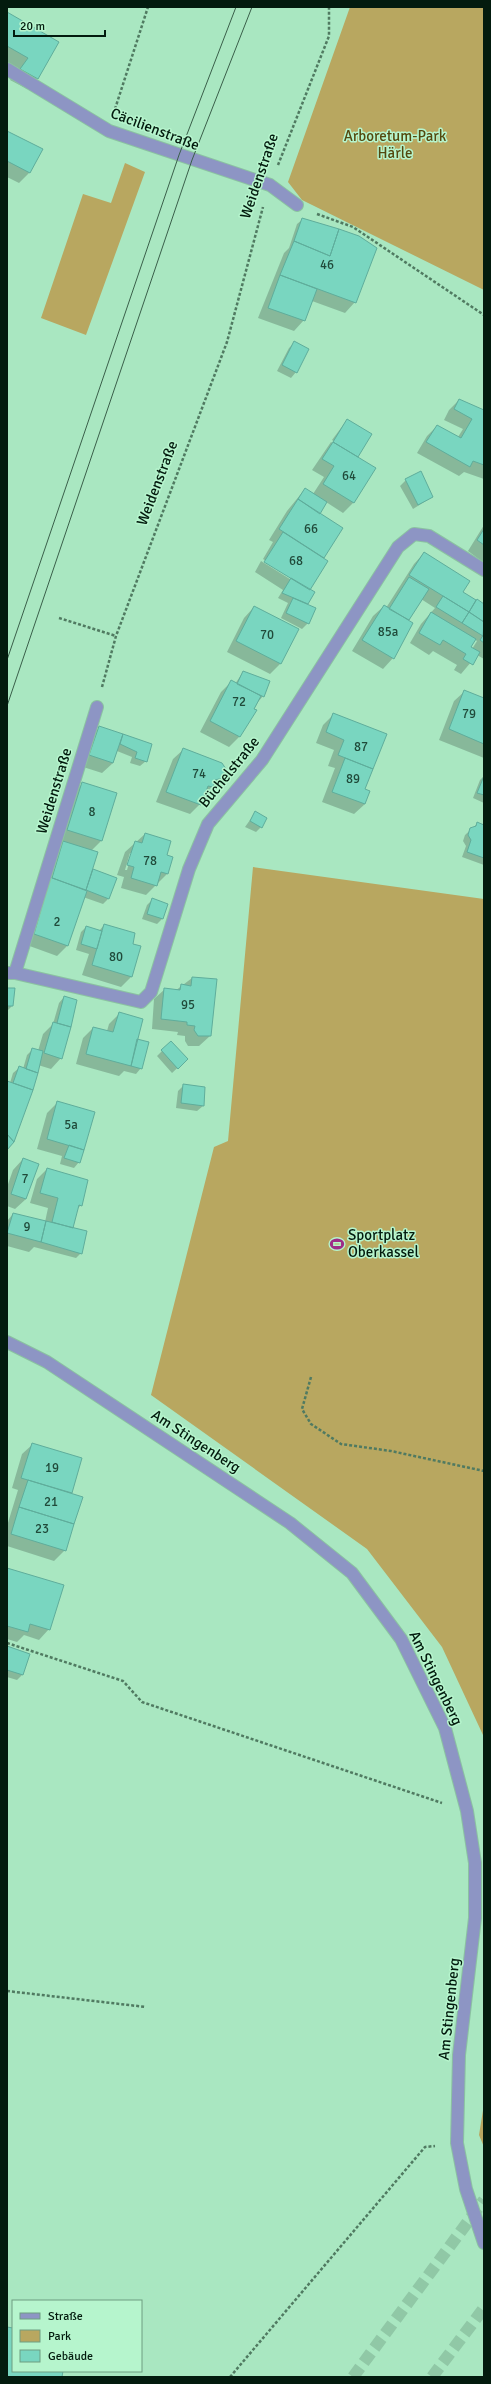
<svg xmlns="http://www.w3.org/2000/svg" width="491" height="2384" font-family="Signika,sans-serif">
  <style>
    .green { fill: #b8a760 }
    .shadow { fill: #0003; fill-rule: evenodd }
    .building { fill: #79d6c0; stroke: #5fad9b }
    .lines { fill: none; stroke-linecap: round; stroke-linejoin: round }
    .highway-tunnel { stroke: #90c8a6; stroke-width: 12; stroke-dasharray: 12 6; stroke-linecap: butt }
    .minor-casing { stroke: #8bc2a1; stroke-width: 14 }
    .path { stroke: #507a61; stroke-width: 2.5; stroke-dasharray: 3 2; stroke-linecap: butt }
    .minor { stroke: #8d95c4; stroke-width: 12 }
    .tram { stroke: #3a5f4a; stroke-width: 1 }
    .labels { text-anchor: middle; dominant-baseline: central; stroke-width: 3; stroke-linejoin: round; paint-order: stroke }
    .number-label { font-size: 13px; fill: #204a3a }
    .street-label { font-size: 15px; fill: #031b0e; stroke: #b6f5cd }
    .park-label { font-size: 15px; fill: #54480e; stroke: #b6f5cd }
    .poi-label { font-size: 15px; fill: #031b0e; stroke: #b6f5cd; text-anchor: start }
  </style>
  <rect width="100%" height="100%" fill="#a9e7c1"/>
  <path class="green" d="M350 7H484V290L302 200 288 182Z
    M125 163 145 172 86 335 41 318 83 194 111 203Z
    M253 867 484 899V1743L483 1735 442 1647 367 1549 151 1395 214 1147 228 1141Z
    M484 2104V2147L479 2135Z"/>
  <path class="shadow" d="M7 13 58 42 37 78 27 89 10 80 18 68 7 62Z
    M7 132 41 150 29 173 19 183 7 177Z
    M303 219 355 302 345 313 312 301 304 320 294 331 258 318 284 253 289 248 297 224Z
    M294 343 296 372 291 378 277 371 289 348Z
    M459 400 484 411V479L464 472 459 476 417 453 427 436 437 426 458 437 463 429 444 420 449 410Z
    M347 420 357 456 332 440Z
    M331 442 374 468 354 502 343 513 326 502 319 514 342 528 323 558 309 590 314 593 306 605 308 623 302 629 281 618 288 603 278 598 283 590 255 572 261 561 293 581 298 582 263 559 273 542 269 540 287 511 305 489 313 494 324 477 312 470Z
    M406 480 432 497 413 509 400 486Z
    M484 525V563L468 551Z
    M424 553 461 592 484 605V659L477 655 461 674 454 670 457 665 433 651 429 655 410 643 421 624 435 608 421 599 407 621 412 623 393 658 383 669 352 651 373 616 384 606 386 608 414 564ZM474 639 477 641 472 649 469 647Z
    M254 607 297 630 280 664 270 674 227 652 244 618Z
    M243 672 263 696 258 702 240 736 229 747 200 732 221 692 231 682 235 684Z
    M465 691 484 699V758L439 740 454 701Z
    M333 715 385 735 364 790 365 804 354 814 322 802 335 768 328 766 334 750 316 743 323 725Z
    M99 728 151 745 146 761 140 766 130 763 132 757 117 751 113 763 102 773 80 766 89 738Z
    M184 749 222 778 203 795 200 804 190 814 156 802 173 759Z
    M484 776V803L473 798 480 780Z
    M83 783 116 794 101 841 91 851 92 870 116 879 108 899 103 904 83 897 67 946 57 956 24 944 53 852 63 842 57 840 72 794ZM87 885H89L85 896 84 895Z
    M255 813 261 827 256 832 245 827Z
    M477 824 484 826V865L462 857 466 846 463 841 465 835Z
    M145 834 166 855 172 857 167 874 146 895 121 888 124 877 117 875 125 852ZM130 853H132L127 870H125Z
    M153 899 162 919 157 924 142 919 147 905Z
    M104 925 131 944V977L121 987 82 975 89 954 76 950 81 932 86 927 99 931Z
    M192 978 216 980 210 1036 199 1046H188L185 1041V1036L177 1035 178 1032 152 1029 154 999 165 989 175 991Z
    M7 989 12 1006 7 1011Z
    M64 997 76 1000 61 1058 51 1069 38 1065 32 1089 7 1148V1082L10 1083 13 1073 19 1068 23 1069 27 1055 33 1049 38 1051 43 1034 53 1024 59 1003Z
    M119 1014 136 1040 141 1068 136 1074 124 1071 119 1076 76 1064 83 1038 93 1028 107 1031 109 1024Z
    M171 1042 187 1059 172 1073 157 1056Z
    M183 1086 203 1106 197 1111 176 1108 178 1091Z
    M58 1102 79 1162 74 1168 60 1164 62 1156 37 1149 47 1113Z
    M23 1159 26 1199 15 1209 7 1206V1187L13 1170Z
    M47 1169 81 1205 76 1210 72 1228 81 1253 76 1258 34 1247 29 1252 7 1246V1221L13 1214 45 1222 48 1208 30 1203 37 1179Z
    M33 1444 81 1459 70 1494 65 1550 54 1561 7 1546V1526L18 1490 12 1488 22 1454Z
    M7 1569 49 1629 39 1640 24 1635 17 1642 7 1639Z
    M7 1647 29 1654 22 1675 17 1680 7 1677Z"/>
  <path class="building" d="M7 12 59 42 38 79 20 69 28 58 7 46Z
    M7 131 43 149 30 173 7 161Z
    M302 218 339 229 330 256 294 241Z
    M339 229 359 236 377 248 356 303 280 275 294 241 330 256Z
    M280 275 317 289 305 321 268 308Z
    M294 341 309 349 297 373 282 365Z
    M459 399 484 410V465L473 461 470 467 426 442 437 425 461 438 472 419 454 409Z
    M347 419 372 434 358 457 333 442Z
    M333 442 376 468 354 503 323 484 334 466 322 459Z
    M421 471 433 497 418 505 405 479Z
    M305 488 327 502 320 514 298 499Z
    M298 499 343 528 324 558 279 529Z
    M484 529V545L477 540Z
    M283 532 328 561 310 590 264 562Z
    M424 552 470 581 463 592 476 600 469 612 409 575Z
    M409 577 429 589 409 620 389 609Z
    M291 578 315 592 308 604 282 593Z
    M443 596 469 612 462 623 436 607Z
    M293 598 316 608 309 624 286 613Z
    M477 599 484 604V622L469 612Z
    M384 605 413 623 394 659 362 640Z
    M254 606 299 629 281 664 236 641Z
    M431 612 476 639 471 647 480 652 473 665 463 659 466 654 443 640 440 645 419 633Z
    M469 612 484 622 483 636 462 623Z
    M484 634V643L480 640Z
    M243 671 270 681 264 697 237 684Z
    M231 680 261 696 254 709 257 710 240 737 210 721Z
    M464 690 484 698V744L449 729Z
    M333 713 387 734 373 769 338 755 344 740 326 732Z
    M99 726 123 734 113 763 89 755Z
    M123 734 152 744 147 762 135 758 137 752 120 744Z
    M183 748 222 763 226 769 223 778 215 780 213 787 208 786 201 805 166 792Z
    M345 758 373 769 365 789 370 791 365 804 332 792Z
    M484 776V795L477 793Z
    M82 782 117 793 102 841 67 830Z
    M255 811 267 818 262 828 250 821Z
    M477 822 484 825V858L467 852 471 840 468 835 470 828 476 826Z
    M145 833 171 841 167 855 173 857 168 874 161 872 157 886 131 878 134 867 127 865 135 841 142 843Z
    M63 841 98 852 86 890 52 878Z
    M93 869 117 878 109 899 86 890Z
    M50 877 87 891 68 946 34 934Z
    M152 898 168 904 163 919 147 914Z
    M104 924 135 933 133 944 141 946 132 977 92 965Z
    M86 926 102 931 97 949 81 944Z
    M192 977 217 979 211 1036H198L194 1030 195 1026 187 1025V1022L161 1019 164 988 180 990 181 984 191 986Z
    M7 988H15L13 1006H7Z
    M64 996 77 1000 71 1027 57 1023Z
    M119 1012 143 1019 131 1066 86 1054 93 1027 113 1032Z
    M53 1022 71 1027 62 1059 44 1053Z
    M137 1039 149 1042 142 1069 131 1066Z
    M171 1041 188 1059 178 1069 161 1050Z
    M32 1048 43 1051 38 1073 26 1069Z
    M19 1066 38 1073 33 1090 13 1083Z
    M7 1081 33 1090 14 1142 7 1134Z
    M183 1084 205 1087 204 1106 181 1103Z
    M57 1101 95 1112 84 1150 47 1139Z
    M7 1134 14 1142 7 1150Z
    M69 1145 84 1150 80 1163 64 1158Z
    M23 1158 39 1164 26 1199 11 1194Z
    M47 1168 88 1180 82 1206 79 1205 73 1228 52 1222 58 1198 40 1193Z
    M13 1213 46 1221 41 1242 7 1233Z
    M46 1221 87 1231 82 1254 41 1242Z
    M32 1443 82 1458 72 1493 21 1478Z
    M28 1480 83 1497 74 1524 19 1507Z
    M19 1507 74 1524 66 1551 11 1534Z
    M7 1568 64 1585 50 1630 30 1624 28 1632 7 1626Z
    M7 1646 30 1654 23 1675 7 1670Z
    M7 2327 13 2328V2371H63L62 2377H7Z"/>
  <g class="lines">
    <path class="highway-tunnel" d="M353 2377 484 2200
      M432 2377 484 2308"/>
    <defs>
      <path id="minor" d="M7 69 109 131 270 185 297 205
        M7 973H15L141 1002 151 992 189 869 208 824 262 760 398 547 414 534 429 536 484 570
        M15 973 97 707
        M7 1342 47 1362 290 1523 352 1573 401 1639 445 1728 467 1811 475 1863V1918L459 2055 457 2143 466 2189 484 2243"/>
    </defs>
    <use href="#minor" class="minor-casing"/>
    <path class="path" d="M115 109 148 7
      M278 165 329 36V7
      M317 214 353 227 484 315
      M59 618 116 636
      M102 687 116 636 227 342 263 207
      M311 1377 302 1409 311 1424 341 1444 391 1451 484 1471
      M7 1643 123 1681 142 1702 442 1803
      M7 1991 146 2007
      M230 2377 425 2147 435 2146"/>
    <use href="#minor" class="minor"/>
    <path class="tram" d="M7 660 179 155 236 7
      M7 706 192 160 252 7"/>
  </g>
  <defs>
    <symbol id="stadium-bare" viewBox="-9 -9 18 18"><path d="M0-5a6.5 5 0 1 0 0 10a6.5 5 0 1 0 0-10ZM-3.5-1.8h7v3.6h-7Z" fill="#9e2c88" stroke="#b6f5cd" stroke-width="2.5" paint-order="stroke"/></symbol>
  </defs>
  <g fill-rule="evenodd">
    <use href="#stadium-bare" x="327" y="1234" width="20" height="20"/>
  </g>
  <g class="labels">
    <g class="number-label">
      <text x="327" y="265">46</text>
      <text x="349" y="476">64</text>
      <text x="311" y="529">66</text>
      <text x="296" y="561">68</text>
      <text x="388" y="632">85a</text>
      <text x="267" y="635">70</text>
      <text x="239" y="702">72</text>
      <text x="469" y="714">79</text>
      <text x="361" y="747">87</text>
      <text x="199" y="774">74</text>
      <text x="353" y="779">89</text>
      <text x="92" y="812">8</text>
      <text x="150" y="861">78</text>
      <text x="57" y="922">2</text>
      <text x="116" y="957">80</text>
      <text x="188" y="1005">95</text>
      <text x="71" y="1125">5a</text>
      <text x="25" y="1179">7</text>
      <text x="27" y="1227">9</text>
      <text x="52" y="1468">19</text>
      <text x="51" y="1502">21</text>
      <text x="42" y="1529">23</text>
    </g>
    <g class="street-label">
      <text transform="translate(155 129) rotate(21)">Cäcilienstraße</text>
      <text transform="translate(259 176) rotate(-71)">Weidenstraße</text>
      <text transform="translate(157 483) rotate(-69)">Weidenstraße</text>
      <text transform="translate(229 772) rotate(-51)">Büchelstraße</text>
      <text transform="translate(54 791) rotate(-73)">Weidenstraße</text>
      <text transform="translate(196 1441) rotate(33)">Am Stingenberg</text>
      <text transform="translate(436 1678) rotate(64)">Am Stingenberg</text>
      <text transform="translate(449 2009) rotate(-84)">Am Stingenberg</text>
    </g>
    <g class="park-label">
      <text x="395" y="136">Arboretum-Park<tspan x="395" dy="17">Härle</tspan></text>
    </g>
    <g class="poi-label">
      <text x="348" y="1235">Sportplatz<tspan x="348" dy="17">Oberkassel</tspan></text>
    </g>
  </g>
  <rect width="491" height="2384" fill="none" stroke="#031b0e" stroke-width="16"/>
  <rect x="12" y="2300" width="130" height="72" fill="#b6f5cd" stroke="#6e9e81"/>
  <rect x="20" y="2313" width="20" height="6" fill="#8d95c4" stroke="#6e9e81"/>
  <text x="48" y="2320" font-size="12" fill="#031b0e">Straße</text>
  <rect x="20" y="2330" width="20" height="12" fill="#b8a760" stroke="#6e9e81"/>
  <text x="48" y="2340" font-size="12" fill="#031b0e">Park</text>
  <rect x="20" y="2350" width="20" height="12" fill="#79d6c0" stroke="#6e9e81"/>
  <text x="48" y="2360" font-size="12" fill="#031b0e">Gebäude</text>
  <path d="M14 30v6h91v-6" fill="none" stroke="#031b0e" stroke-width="2"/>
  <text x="20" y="30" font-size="12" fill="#031b0e" stroke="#b6f5cd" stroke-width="3" paint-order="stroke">20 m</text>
</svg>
